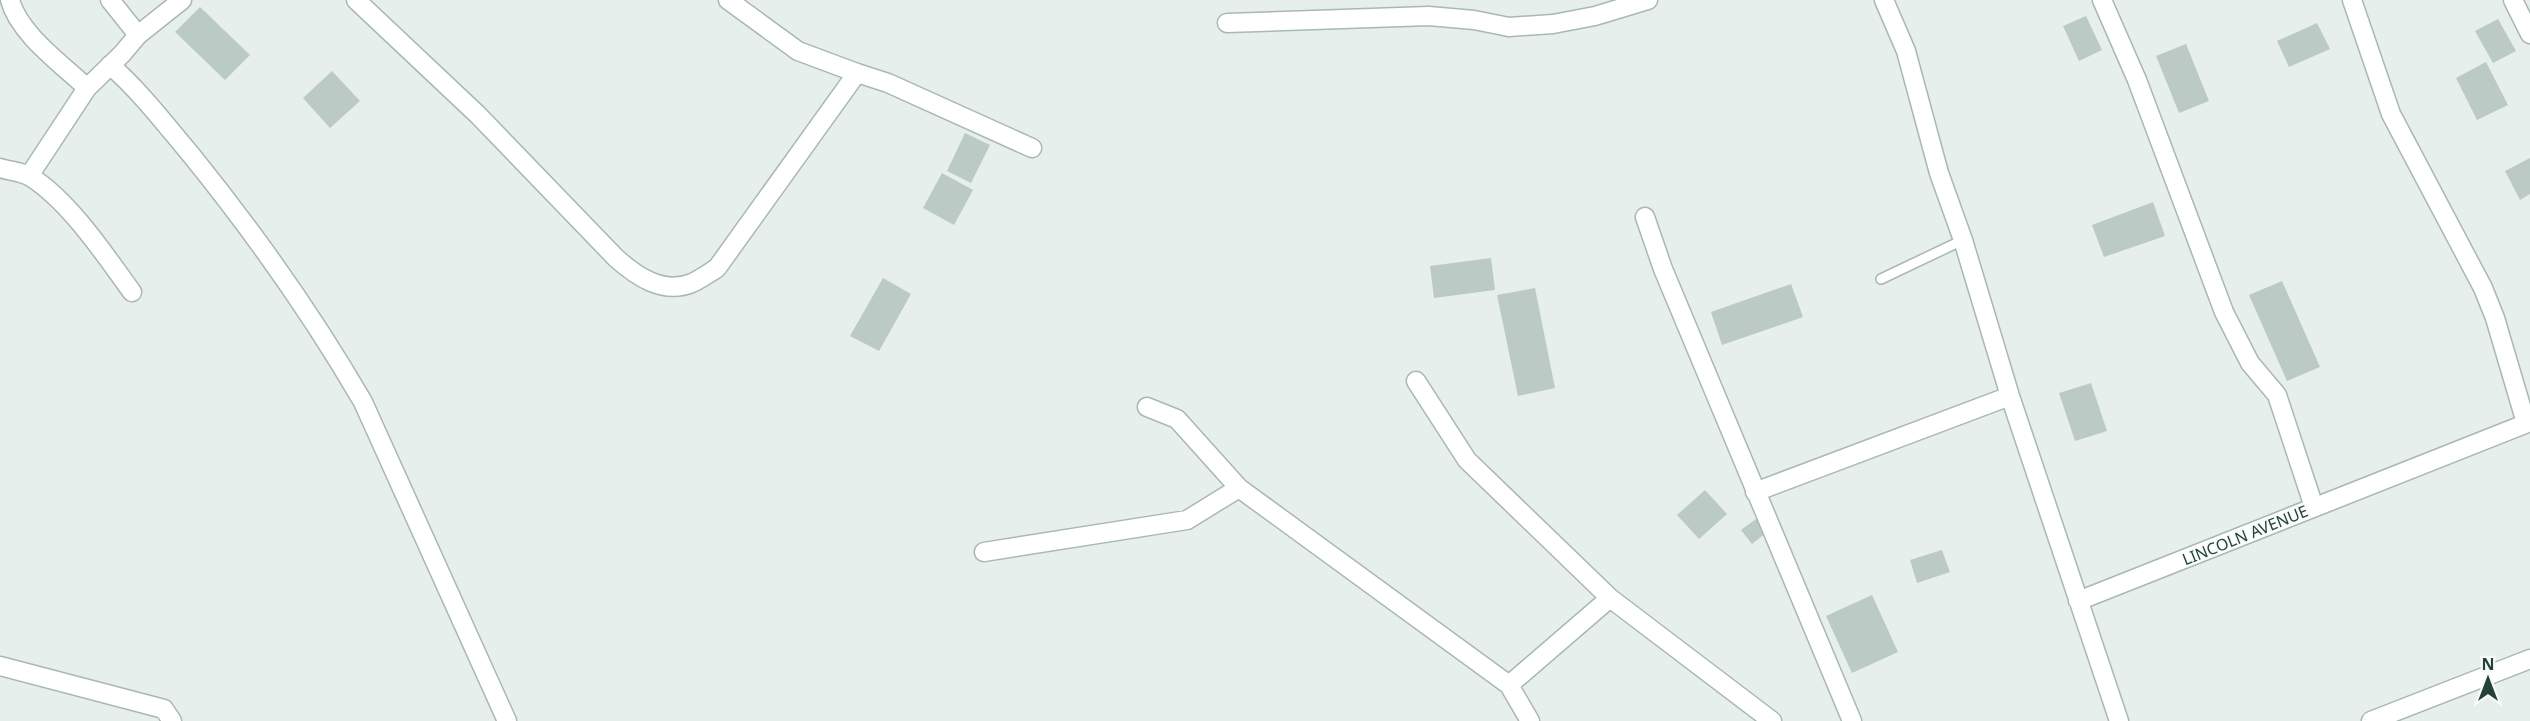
<svg xmlns="http://www.w3.org/2000/svg" width="2530" height="721" font-family="'Noto Sans',sans-serif">
  <style>
    .building { fill: #bbcac4 }
    .lines { fill: none; stroke-linecap: round; stroke-linejoin: round }
    .service-casing { stroke: #a8b8b2; stroke-width: 12 }
    .minor-casing { stroke: #a8b8b2; stroke-width: 21 }
    .service { stroke: #fff; stroke-width: 9 }
    .minor { stroke: #fff; stroke-width: 18 }
    .labels { text-anchor: middle; dominant-baseline: central; stroke-width: 4.5; stroke-linejoin: round; paint-order: stroke }
    .street-label { font-size: 16px; fill: #24423a; stroke: #f7fbf9 }
  </style>
  <rect width="100%" height="100%" fill="#e6efeb"/>
  <path class="building" d="M200 7 250 55 225 80 175 32Z
    M2086 16 2102 50 2079 61 2063 26Z
    M2498 19 2516 51 2493 63 2475 31Z
    M2317 23 2330 49 2289 67 2277 41Z
    M2186 44 2209 101 2179 113 2156 56Z
    M2486 62 2508 105 2477 120 2456 78Z
    M332 71 360 101 330 128 303 98Z
    M965 133 990 145 971 183 947 171Z
    M2530 158V194L2520 200 2505 171Z
    M942 173 973 190 954 225 923 208Z
    M2153 202 2165 236 2104 257 2092 225Z
    M1491 258 1495 290 1434 298 1430 266Z
    M883 278 911 294 879 351 850 336Z
    M2282 281 2320 367 2287 381 2249 295Z
    M1791 284 1803 317 1722 345 1711 312Z
    M1535 288 1555 388 1518 396 1497 295Z
    M2091 383 2107 431 2075 441 2059 393Z
    M1705 490 1727 514 1699 539 1677 515Z
    M1756 519 1767 532 1752 544 1741 530Z
    M1942 550 1950 572 1917 583 1910 560Z
    M1872 595 1898 652 1852 673 1826 616Z"/>
  <g class="lines">
    <defs>
      <path id="service" d="M1881 279 1963 240"/>
      <path id="minor" d="M10 0C19 34 62 64 87 88
        M110 0 138 35
        M356 0 478 115 616 258C636 276 663 295 692 283 701 279 709 273 717 268L857 73 888 83 1032 148
        M728 0 798 51 857 73
        M1884 0 1906 51 1939 173 1963 240 2010 396 2119 721
        M2102 0 2137 80 2224 312 2250 363 2277 395 2314 507
        M2352 0 2391 114 2483 288 2495 318 2526 423
        M2513 0 2530 34
        M1227 23 1429 16 1474 20 1509 27 1553 24 1595 16 1648 0
        M110 65C141 92 165 124 192 156 255 234 313 316 363 402L507 721
        M0 168C10 171 23 172 31 177 70 202 105 255 132 292
        M29 176 87 88 122 54 138 35 182 0
        M1645 217 1663 269 1852 721
        M1416 381 1467 460 1610 598 1772 721
        M1147 407 1177 419 1239 488 1509 685 1610 598
        M1755 492 2010 396
        M984 552 1187 520 1239 488
        M2078 601 2530 422
        M0 666 164 709 172 721
        M1509 685 1530 721
        M2371 721 2530 659"/>
    </defs>
    <use href="#service" class="service-casing"/>
    <use href="#minor" class="minor-casing"/>
    <use href="#service" class="service"/>
    <use href="#minor" class="minor"/>
  </g>
  <g class="labels">
    <g class="street-label">
      <text transform="translate(2245 535) rotate(-22)">LINCOLN AVENUE</text>
    </g>
  </g>
  <g transform="translate(2488 679)" stroke="#f7fbf9" stroke-width="4.5" paint-order="stroke">
  <path d="M0-4.5L10 22L0 15L-10 22Z" fill="#24423a"/>
  <text y="-9" font-size="16" font-weight="bold" text-anchor="middle" fill="#24423a">N</text>
  </g>
</svg>
